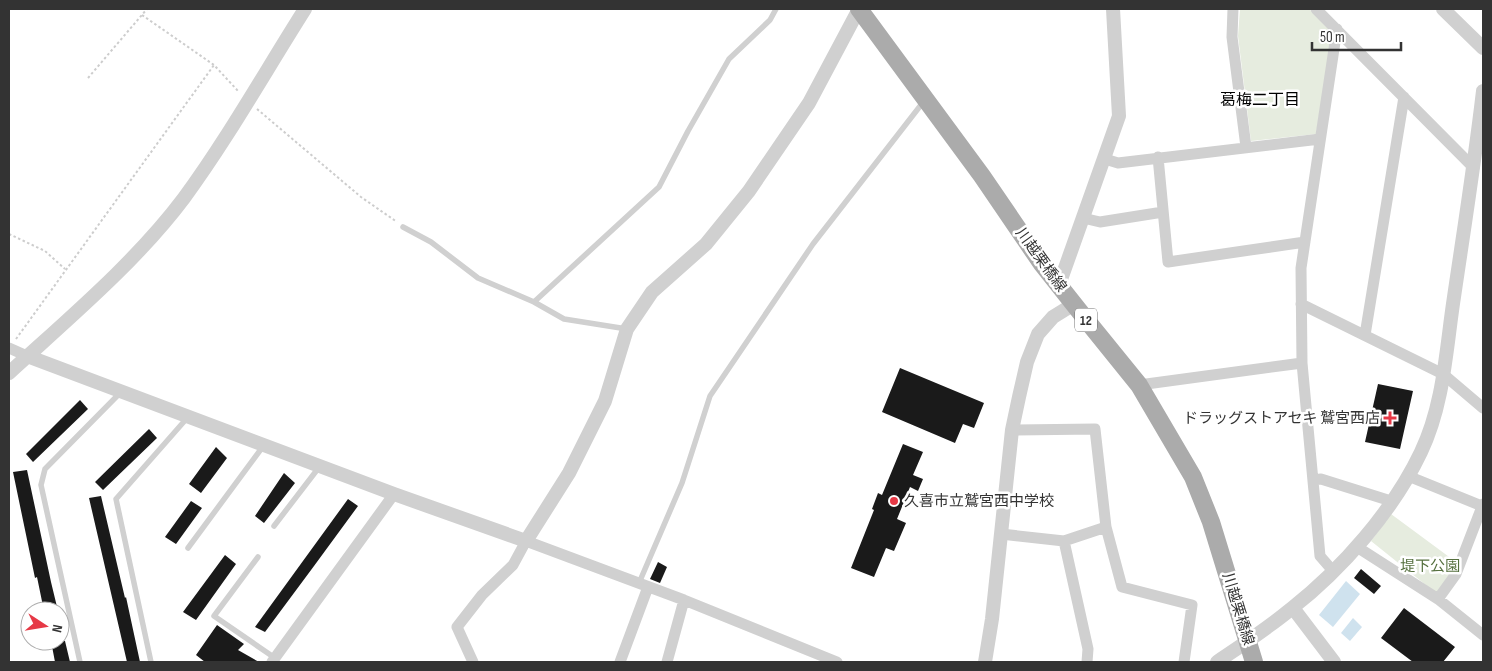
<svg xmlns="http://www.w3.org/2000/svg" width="1492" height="671" font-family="'Sofia Sans Condensed','Noto Sans JP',sans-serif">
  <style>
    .green { fill: #e6ecdf }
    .water { fill: #cfe2ee }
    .building { fill: #1a1a1a }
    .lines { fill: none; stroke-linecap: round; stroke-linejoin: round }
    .path { stroke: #cdcdcd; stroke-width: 2; stroke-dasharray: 2.5 2.5; stroke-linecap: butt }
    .service { stroke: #d0d0d0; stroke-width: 5.5 }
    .minor { stroke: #d0d0d0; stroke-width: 11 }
    .tertiary { stroke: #d0d0d0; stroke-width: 14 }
    .primary { stroke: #ababab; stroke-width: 18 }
    .poi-dot { fill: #e63946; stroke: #fff; stroke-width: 2 }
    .labels { text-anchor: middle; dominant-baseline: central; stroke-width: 5; stroke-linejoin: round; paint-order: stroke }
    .shield { fill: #fff; stroke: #707070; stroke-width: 1 }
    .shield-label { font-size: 14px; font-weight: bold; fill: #333 }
    .street-label { font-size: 15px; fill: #333; stroke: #fff }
    .poi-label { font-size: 15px; fill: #333; stroke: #fff; text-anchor: end }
    .park-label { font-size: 15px; fill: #56703f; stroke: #fff }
    .neighbourhood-label { font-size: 16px; fill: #000; stroke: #fff }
  </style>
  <rect width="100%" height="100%" fill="#fff"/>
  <path class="green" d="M1240 9H1309L1333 31 1316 134 1251 141 1238 36Z
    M1391 514 1456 562 1452 571 1437 594 1371 541Z"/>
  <path class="water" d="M1346 581 1360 594 1333 627 1319 615Z
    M1353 618 1362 627 1350 641 1341 633Z"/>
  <path class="building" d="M900 368 984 403 974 428 963 424 955 443 882 412Z
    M1378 384 1413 391 1400 449 1365 442Z
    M80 400 88 409 33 462 26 454Z
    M149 429 157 438 103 490 95 482Z
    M903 444 923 452 913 475 923 479 918 491 910 487 897 519 906 523 894 551 886 548 874 577 851 568 874 510 872 509 878 493 882 495Z
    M216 447 227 458 201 493 189 484Z
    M27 470 51 582 58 611H44L37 577 35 578 13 472Z
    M284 473 295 483 264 523 255 516Z
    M101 496 125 598 126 597 140 662H127L89 498Z
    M348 499 358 506 314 566 265 632 255 627Z
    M191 501 202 508 176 544 165 537Z
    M225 555 236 564 196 620 183 612Z
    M658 562 667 567 660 583 650 579Z
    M1361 569 1381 586 1374 594 1354 578Z
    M1404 608 1455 647 1443 662H1413L1381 638Z
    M217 625 244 644 238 650 259 662H205L196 655Z
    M51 641H65L70 662H55Z"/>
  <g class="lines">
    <path class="path" d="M142 15 214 65 239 92
      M88 78 147 9
      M257 109 361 197 397 222
      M9 234 45 251 65 269
      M16 339 214 65"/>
    <path class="service" d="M403 227 431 242 478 278 534 302 564 319 627 329
      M534 302 659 187 688 131 729 59 770 20 776 9
      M274 526 320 466
      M188 548 264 445
      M258 557 214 616 275 658
      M639 583 682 483 710 396 813 244 924 101
      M80 662 41 485 45 469 121 392
      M151 662 116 499 188 417"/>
    <path class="minor" d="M1233 9 1232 37 1246 147
      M1316 9 1474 168
      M1158 157 1168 262 1305 242
      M1105 159 1118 163 1320 139
      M1083 218 1100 222 1163 212
      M1301 304 1443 374 1483 408
      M1365 335 1404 97
      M9 348 27 356
      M1139 385 1302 363
      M1408 476 1482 506
      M1313 480 1321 479 1391 501
      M1106 527 1122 587 1192 605 1184 662
      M1001 534 1064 541 1106 527 1095 429 1012 430
      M1064 541 1088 649 1087 662
      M1357 547 1438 599 1483 635
      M1333 571 1320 556 1302 363 1301 268 1337 29
      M1438 599 1456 574 1483 504
      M272 662 394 494
      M473 662 457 627 482 595 513 565 526 541 684 600 837 662
      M620 662 648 587
      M667 662 684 600"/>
    <path class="tertiary" d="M1443 9 1483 48
      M1059 285 1119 116 1113 9
      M27 356 394 494 526 541 569 473 605 401 627 329 652 292 706 244 749 191 809 103 859 9
      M9 373C68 319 136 262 184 198 228 138 265 72 305 9
      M1293 608 1334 662
      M985 662 992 619 1012 430 1019 397 1027 362 1038 334 1053 317 1074 304
      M1217 662C1242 645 1268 628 1291 609 1342 569 1393 511 1421 452 1444 404 1446 349 1454 297 1464 229 1475 160 1483 91"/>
    <path class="primary" d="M859 9 982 176 1042 264 1088 322 1139 385 1193 477 1211 522 1254 662"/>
  </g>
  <g class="poi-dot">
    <path d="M1387.5 410.5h5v5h5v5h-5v5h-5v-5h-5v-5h5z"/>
    <circle cx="894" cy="501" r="5"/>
  </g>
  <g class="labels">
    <rect class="shield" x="1075" y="308.5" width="22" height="23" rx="4"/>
    <g class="shield-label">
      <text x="1086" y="320">12</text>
    </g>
    <g class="street-label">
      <text transform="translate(1041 260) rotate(54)">川越栗橋線</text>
      <text transform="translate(1238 609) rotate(73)">川越栗橋線</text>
    </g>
    <g class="poi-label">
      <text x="1380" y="418">ドラッグストアセキ 鷲宮西店</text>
      <text x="904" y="501" text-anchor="start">久喜市立鷲宮西中学校</text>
    </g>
    <g class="park-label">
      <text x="1430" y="566">堤下公園</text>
    </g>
    <g class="neighbourhood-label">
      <text x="1260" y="100">葛梅二丁目</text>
    </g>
  </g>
  <rect width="1492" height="671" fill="none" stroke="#333333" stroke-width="20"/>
  <g transform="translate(45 626) rotate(102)"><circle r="24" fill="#ffffff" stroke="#adadad"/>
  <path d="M0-4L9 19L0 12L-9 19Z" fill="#e63946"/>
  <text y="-8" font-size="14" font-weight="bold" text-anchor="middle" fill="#333333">N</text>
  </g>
  <path d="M1312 42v8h89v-8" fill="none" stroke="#333333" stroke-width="2.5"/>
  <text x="1320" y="42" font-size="15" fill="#333333" stroke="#ffffff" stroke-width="4" paint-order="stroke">50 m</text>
</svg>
